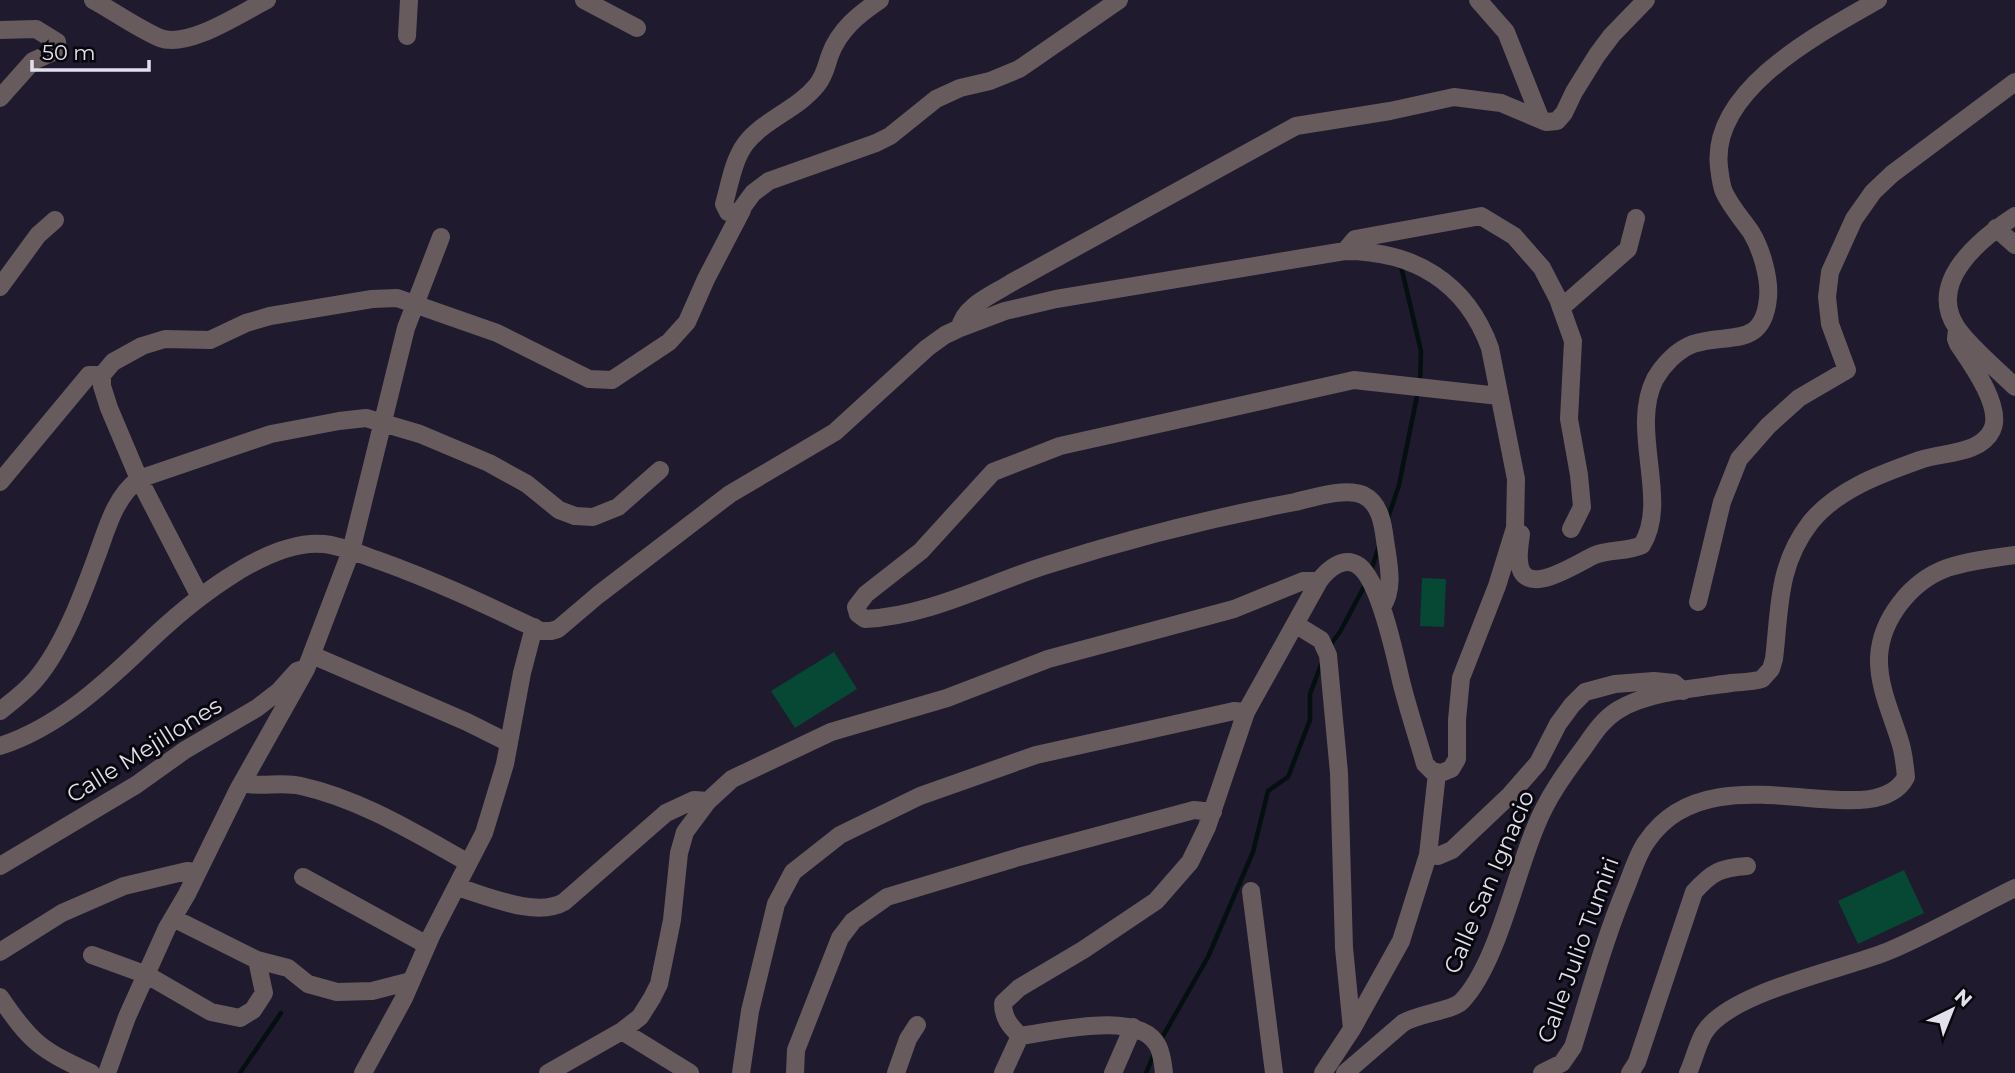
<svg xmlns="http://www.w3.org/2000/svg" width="2015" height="1073" font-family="Montserrat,sans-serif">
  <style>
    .green { fill: #064833 }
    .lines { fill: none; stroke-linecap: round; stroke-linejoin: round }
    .stream { stroke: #040f10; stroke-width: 4.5 }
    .minor { stroke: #675b5d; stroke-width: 18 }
    .labels { text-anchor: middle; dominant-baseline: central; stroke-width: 6; stroke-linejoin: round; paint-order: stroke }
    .street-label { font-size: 23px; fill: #e3e0ed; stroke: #09070e }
  </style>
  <rect width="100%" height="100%" fill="#1f1a2d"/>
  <path class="green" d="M1422 578 1446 579 1444 627 1420 626Z
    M834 652 857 689 795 728 771 691Z
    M1904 870 1924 913 1858 944 1838 901Z"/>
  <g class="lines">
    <path class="stream" d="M1401 266 1421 351 1420 382
      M1388 518 1399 485 1418 391
      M1371 571 1379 546
      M1328 648 1340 632 1366 583
      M1159 1043 1208 957 1253 852 1268 791 1288 777 1310 720V694L1322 662
      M240 1073 281 1013
      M1146 1073 1154 1054"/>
    <path class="minor" d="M93 0C115 12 137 28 160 38 188 49 241 13 267 0
      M584 0 637 28
      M880 0C859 14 839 30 830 55 826 66 825 75 817 85 798 109 765 119 746 143 733 160 730 184 724 204L728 212H739L753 193 769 181 876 143 890 136 936 99 960 88 990 81 1019 69 1119 0
      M1478 0 1506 32 1541 120
      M0 30 36 29 57 42 58 50 33 61 0 98
      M407 36 409 0
      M2015 216C1980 239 1926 282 1957 328 1969 346 1999 371 2015 387
      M1996 228 2015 245
      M1345 251 1355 239 1481 216 1514 236 1542 268 1558 299 1573 341 1569 419 1579 475 1582 507 1571 529
      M0 287 38 235 55 220
      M1561 308 1628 249 1636 218
      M960 328C963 306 994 294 1011 283L1296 126 1390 111 1454 97 1501 103 1546 122 1557 121 1564 113 1574 92 1597 55 1612 35 1646 0
      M0 482 89 375H102
      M1521 534C1520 543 1518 552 1519 561 1522 602 1578 562 1595 555 1610 549 1627 552 1642 545 1670 500 1629 430 1655 379 1663 365 1677 350 1693 344 1728 332 1763 350 1768 298 1770 278 1761 248 1751 232 1742 219 1731 207 1724 192 1721 185 1720 175 1719 167 1710 89 1822 32 1878 0
      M200 597 139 479 109 408 102 386V375L113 362 142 346 165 339 210 340 246 323 270 316 372 299 397 298 497 333 589 379 612 380 669 342 687 322 706 279 742 210
      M1698 602 1722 502 1739 459 1768 426 1799 398 1847 370 1830 324 1827 297 1830 272 1854 219 1873 192 1892 174 2015 82
      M1382 607C1395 588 1388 562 1385 540 1383 524 1380 503 1363 495 1346 487 1312 498 1295 502 1211 518 1128 539 1047 565 987 584 929 616 865 619L858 614 856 607 866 594 921 551 993 472 1060 446 1354 380 1499 396
      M1295 624 1321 640 1328 655 1339 773 1344 948 1352 1029
      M312 655 467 722 509 743
      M0 711C13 701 26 691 36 679 63 647 82 596 96 558 107 529 114 498 139 479L271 434 339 421 366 418 420 434 489 463 527 484 559 510 575 516 593 517 618 507 660 470
      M0 746C56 728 101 687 143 647 183 608 265 538 324 544 343 546 362 555 380 561 436 581 488 606 541 631H551L558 629 598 595 730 494 835 432 927 348 945 335 960 328 1005 311 1056 299 1345 251C1414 251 1466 282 1490 348L1516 479 1515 528 1497 586 1461 678 1457 720V759L1451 769 1441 773 1432 771 1425 764C1417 736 1408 709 1401 681 1395 655 1380 582 1359 566 1344 555 1328 569 1319 581L1246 712 1207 827 1190 862 1156 901 1083 950 1019 988 1003 1003C1003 1018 1010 1026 1020 1036 1053 1032 1139 1009 1158 1046 1162 1054 1163 1064 1164 1073
      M242 783C262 788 281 781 301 786 360 799 415 833 467 862
      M1428 855 1438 856 1452 850 1510 795 1538 763 1558 724 1572 705 1585 692 1615 684 1654 681 1674 683 1683 691
      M0 866 136 785 185 750 257 708 279 691 297 671 303 669
      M303 877 427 945
      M457 887C488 896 536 918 564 902L666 813 694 800 708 801
      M1251 891 1274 1073
      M173 918 257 960 288 968 308 984 337 992 372 991 411 981
      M0 952 62 913 124 886 187 871 197 872
      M92 955 147 975 211 1012 240 1018 253 1010 264 993 257 960
      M0 997C31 1043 41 1050 91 1073
      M622 1031 690 1073
      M107 1073 127 1017 167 928 187 894 238 790 306 669 351 551 406 328 441 237
      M363 1073 404 998 432 934 484 833 505 764 522 673 534 627
      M548 1073 622 1031 640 1017 652 998 659 984 672 920 679 853 685 832 708 801 732 779 831 732 947 698 1048 659 1234 609 1303 581H1319
      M741 1073 750 1011 776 904 793 872 840 835 920 796 1036 755 1234 711 1246 712
      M795 1073 796 1050 840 938 853 921 887 897 1019 857 1194 810 1213 812
      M896 1073 908 1039 917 1025
      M1003 1073 1020 1036
      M1113 1073 1133 1027
      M1323 1073 1352 1029 1401 941 1428 855 1437 773
      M1345 1073 1403 1023C1419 1013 1453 1011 1462 1001 1497 964 1515 875 1536 826 1547 798 1565 773 1583 749 1593 735 1602 720 1618 710 1647 692 1697 688 1731 683 1741 682 1752 682 1762 679L1771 669 1774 659C1780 609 1777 566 1810 523 1837 489 1881 474 1920 460 1942 452 1980 455 1992 430 2003 407 1971 363 1958 344L1956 339 1957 329
      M1542 1073 1562 1063 1573 1047C1590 993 1605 937 1627 885 1633 870 1638 853 1647 841 1712 744 1873 840 1906 777 1905 767 1904 756 1901 745 1893 717 1878 688 1879 657 1881 619 1911 581 1947 568 1968 561 1992 558 2015 555
      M1630 1073 1637 1062 1694 892C1712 872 1720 868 1747 866
      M1688 1073C1694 1060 1697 1045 1704 1033 1729 991 1847 969 1891 950 1933 932 1974 908 2015 888"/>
  </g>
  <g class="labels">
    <g class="street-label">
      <text transform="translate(144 750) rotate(-32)">Calle Mejillones</text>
      <text transform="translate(1489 882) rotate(-67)">Calle San Ignacio</text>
      <text transform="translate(1578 950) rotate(-70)">Calle Julio Tumiri</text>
    </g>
  </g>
  <g transform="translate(1952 1010) rotate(43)" stroke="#09070e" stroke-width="5" paint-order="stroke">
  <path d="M0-5L12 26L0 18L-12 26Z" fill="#e3e0ed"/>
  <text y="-10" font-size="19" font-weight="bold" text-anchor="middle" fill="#e3e0ed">N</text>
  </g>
  <path d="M32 60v10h117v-10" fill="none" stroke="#e3e0ed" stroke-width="3.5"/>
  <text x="42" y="60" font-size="21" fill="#e3e0ed" stroke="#09070e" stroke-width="5" paint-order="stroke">50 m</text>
</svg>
